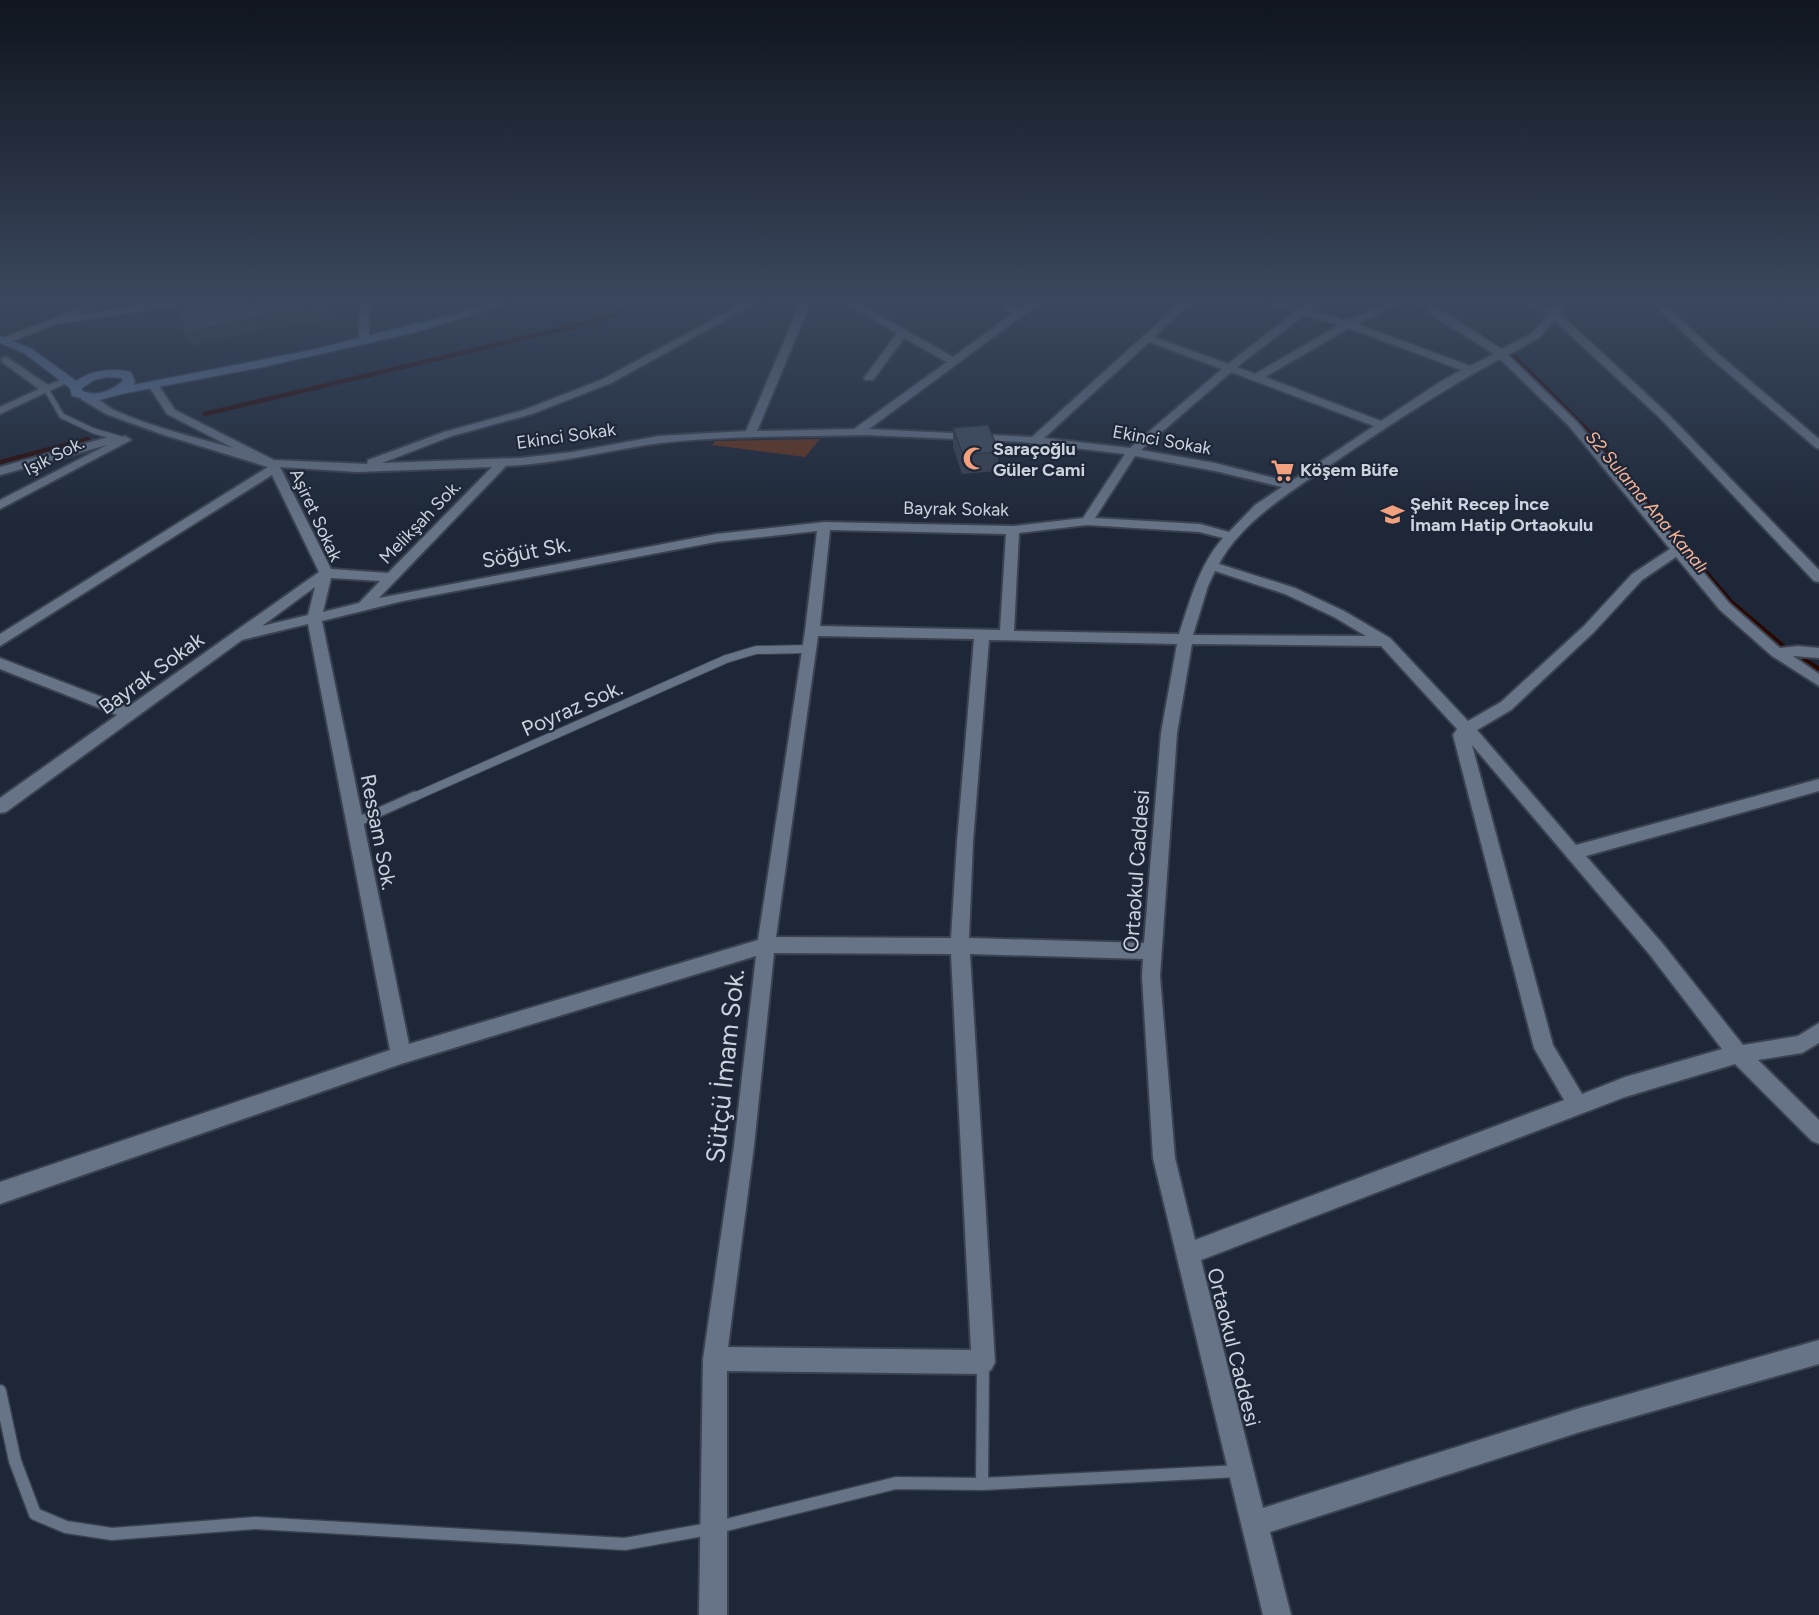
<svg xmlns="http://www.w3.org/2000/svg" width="1819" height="1615" font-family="Figtree,sans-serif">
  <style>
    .green { fill: #66331c }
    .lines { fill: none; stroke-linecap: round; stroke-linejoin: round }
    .stream-far1 { stroke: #2a0600; stroke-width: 4.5 }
    .stream { stroke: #2a0600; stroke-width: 6 }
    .service-far3-casing { stroke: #3a4250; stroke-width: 8 }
    .service-far2-casing { stroke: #3a4250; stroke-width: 10 }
    .service-far1-casing { stroke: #3a4250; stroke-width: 12 }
    .service-casing { stroke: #3a4250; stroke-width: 15 }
    .minor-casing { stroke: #3a4250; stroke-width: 4 }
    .tertiary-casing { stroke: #3a4250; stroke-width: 3 }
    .secondary-casing { stroke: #3a4250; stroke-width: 3 }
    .service-far3 { stroke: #677386; stroke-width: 5 }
    .service-far2 { stroke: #677386; stroke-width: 8 }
    .service-far1 { stroke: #677386; stroke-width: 9 }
    .service { stroke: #677386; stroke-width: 12 }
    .minor { fill: #677386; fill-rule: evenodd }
    .tertiary { fill: #677386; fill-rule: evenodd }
    .secondary { fill: #61789d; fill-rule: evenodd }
    .wall { fill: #384151 }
    .shaded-wall { fill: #2e3542 }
    .building { fill: #414c5e; stroke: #2e3542; stroke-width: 1.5 }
    .labels { text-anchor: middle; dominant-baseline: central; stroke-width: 4.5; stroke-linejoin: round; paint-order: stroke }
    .far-street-label { font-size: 18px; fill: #ccd3de; stroke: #1d2737 }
    .far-poi-label { font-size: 18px; font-weight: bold; fill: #ccd3de; stroke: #1d2737; text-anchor: start }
    .far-water-label { font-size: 18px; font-style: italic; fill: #f8b497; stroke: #1d2737 }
    .street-label { font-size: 21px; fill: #ccd3de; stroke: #1d2737 }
    .near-street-label { font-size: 26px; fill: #ccd3de; stroke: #1d2737 }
  </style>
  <rect width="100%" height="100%" fill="#1d2737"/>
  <path class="green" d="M820 439 805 457 712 445 715 441Z"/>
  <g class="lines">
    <path class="stream-far1" d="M1466 327 1499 346
      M1513 355 1600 443 1661 520
      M205 414 588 323 610 316 632 304
      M0 462 88 439"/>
    <path class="stream" d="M1659 519 1730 602 1782 646
      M1799 657 1819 670"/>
    <defs>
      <path id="service-far3" d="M46 389 62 416 94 431 125 440"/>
      <path id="service-far2" d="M412 798 726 659 756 650 809 649"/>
      <path id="service-far1" d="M355 823 415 796"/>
      <path id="service" d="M0 1391 15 1461 35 1514 66 1527 112 1534 255 1523 625 1544 714 1528 896 1483 982 1484 1239 1471
        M982 1484 983 1364"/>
      <path id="minor" d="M85 304H97L58 323 49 321Z
        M364 304H374L369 314V341L364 344 359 341V314Z
        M742 304H754L611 383 532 414 452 436 382 463 520 458 572 452 659 436 746 431 800 304H810L757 431 854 429 947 362 904 338 873 380H865L864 378 897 333 847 304H859L953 357 1012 314 997 304H1008L1019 310 1027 304H1038L869 429 1032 437 1179 304H1189L1154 337 1228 364 1295 312 1276 306 1274 304H1288L1301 308 1306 304H1317L1310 310 1347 321 1386 304H1398L1357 324 1470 366 1494 354 1440 320 1420 304H1431L1502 349 1531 334 1548 315 1530 304H1542L1552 309 1557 304H1567L1559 313 1668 414 1819 570V582L1814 581 1660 418 1554 320 1539 338 1508 355 1577 422 1730 604 1780 648 1798 646 1819 648V658L1793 656 1819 674V686L1772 656 1720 610 1676 557 1642 580 1594 632 1511 710 1477 730 1576 845 1819 779V791L1586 856 1662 943 1743 1045 1798 1036 1819 1023V1043L1802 1053 1758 1060 1819 1120V1144L1812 1141 1735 1064 1625 1097 1201 1260 1263 1508 1580 1408 1819 1340V1364L1580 1432 1270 1532 1291 1615H1263L1153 1158 1142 976 1143 959 970 954 995 1362 991 1370 983 1374 727 1371V1615H699L703 1359 734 1146 756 956 401 1064 0 1204V1182L390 1050 308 624 242 640 6 812 0 813V798L117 715 0 669V658L128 707 319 572 272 475 0 646V634L268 467 161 434 106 414 81 399V395C93 392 104 405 114 410 151 427 194 437 233 448L167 414 148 385 153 382 157 383 175 410 274 460 367 464 368 460 444 432 524 410 603 379ZM1304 315 1339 325 1255 374 1237 367ZM1349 328 1354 330 1461 370 1440 382 1381 421 1265 377ZM1149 342 1222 369 1130 448 1044 438ZM1500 359 1569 426 1670 549 1632 574 1584 626 1501 702 1468 721 1390 638 1344 611 1295 588 1219 564C1243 518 1303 484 1345 455 1396 421 1445 388 1500 359ZM1231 372 1374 426 1290 482 1215 463 1141 450ZM866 435 1022 442 1125 454 1083 518 1013 526 824 522 716 534 379 598 506 466C558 464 608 450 660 443 728 435 798 437 866 435ZM1135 456 1215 471 1282 487 1255 505 1229 532 1200 524 1095 518ZM280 467 357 472 492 467 388 573 331 569ZM1087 525 1199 532 1223 538C1199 565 1190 601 1179 634L1014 631 1019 533ZM830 530 1006 534 1000 630 820 626ZM817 531 805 631 758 940 409 1044 322 621 403 601 716 542ZM1215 571 1285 594 1334 617 1366 636 1193 635 1208 586ZM331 578 380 581 359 603 323 612ZM315 587 308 615 262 626ZM818 636 974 639 957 842 951 938 776 937ZM989 640 1177 644 1161 733 1144 943 969 938 973 842ZM1192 644 1381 646 1457 729 1453 735 1534 1048 1564 1100 1195 1240 1175 1158 1160 976 1177 733ZM1472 745 1650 955 1722 1049 1625 1077 1582 1094 1553 1045ZM774 953 951 954 971 1350 728 1347 754 1146Z
        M1654 304H1664L1716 352 1819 439V449L1815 447 1708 356Z
        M6 357 48 385 68 377 73 380 0 414V407L39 389 2 362V358Z
        M112 436 117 439 125 436 131 440 0 509V500L107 445 0 475V467Z"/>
      <path id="tertiary" d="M150 304H175L170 307 56 324 8 343H0V339L54 318Z"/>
      <path id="secondary" d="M493 304H508L412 333 263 367 121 394 96 401 72 396 70 388 24 353 0 343V336L32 349 76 381C93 370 111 368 131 372L135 382 133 385 312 350ZM107 377 122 378 123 381C111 391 97 397 82 391V388L94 380Z"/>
    </defs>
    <use href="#service-far3" class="service-far3-casing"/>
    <use href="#service-far2" class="service-far2-casing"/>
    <use href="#service-far1" class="service-far1-casing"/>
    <use href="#service" class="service-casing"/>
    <use href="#minor" class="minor-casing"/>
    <use href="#tertiary" class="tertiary-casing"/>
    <use href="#secondary" class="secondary-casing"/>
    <use href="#service-far3" class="service-far3"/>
    <use href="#service-far2" class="service-far2"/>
    <use href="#service-far1" class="service-far1"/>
    <use href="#service" class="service"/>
    <use href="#minor" class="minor"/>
    <use href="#tertiary" class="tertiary"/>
    <use href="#secondary" class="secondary"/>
  </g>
  <path class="wall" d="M953 428 999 452 997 471 962 474 953 447Z"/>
  <path class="shaded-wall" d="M325 304 330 318 281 328 280 326 193 346 185 333 274 312Z"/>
  <path class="building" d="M180 304H324L274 315V312L185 333Z
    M988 425 999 452 963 455 953 428Z"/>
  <linearGradient id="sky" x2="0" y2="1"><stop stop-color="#10151e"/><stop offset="0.57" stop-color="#3a475e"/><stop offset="1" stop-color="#3a475e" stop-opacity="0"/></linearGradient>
  <rect width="1819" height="530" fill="url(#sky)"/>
  <defs>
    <symbol id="mosque-bare" viewBox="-9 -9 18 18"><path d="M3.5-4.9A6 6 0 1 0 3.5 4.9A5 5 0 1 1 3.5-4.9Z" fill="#f2a17e" stroke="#1d2737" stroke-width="2.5" paint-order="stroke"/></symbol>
    <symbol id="supermarket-bare" viewBox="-9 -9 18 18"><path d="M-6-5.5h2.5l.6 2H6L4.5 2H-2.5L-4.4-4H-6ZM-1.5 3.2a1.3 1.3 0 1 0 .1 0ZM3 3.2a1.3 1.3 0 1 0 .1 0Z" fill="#f2a17e" stroke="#1d2737" stroke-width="2.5" paint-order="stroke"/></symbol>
    <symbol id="school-bare" viewBox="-9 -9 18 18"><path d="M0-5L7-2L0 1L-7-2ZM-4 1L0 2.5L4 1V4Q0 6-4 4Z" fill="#f2a17e" stroke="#1d2737" stroke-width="2.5" paint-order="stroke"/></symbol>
  </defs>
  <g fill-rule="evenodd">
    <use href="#mosque-bare" x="958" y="442" width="33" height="33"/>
    <use href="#supermarket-bare" x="1266" y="454" width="33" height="33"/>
    <use href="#school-bare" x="1376" y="498" width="33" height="33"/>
  </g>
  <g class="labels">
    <g class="far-street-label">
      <text transform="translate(566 436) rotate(-8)">Ekinci Sokak</text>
      <text transform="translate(1162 440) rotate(10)">Ekinci Sokak</text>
      <text transform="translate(54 456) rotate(-27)">Işık Sok.</text>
      <text transform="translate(956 509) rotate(1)">Bayrak Sokak</text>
      <text transform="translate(316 515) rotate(65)">Aşiret Sokak</text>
      <text transform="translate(420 522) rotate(-46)">Melikşah Sok.</text>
    </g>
    <g class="far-poi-label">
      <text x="993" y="449">Saraçoğlu<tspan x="993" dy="21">Güler Cami</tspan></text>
      <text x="1300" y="470">Köşem Büfe</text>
      <text x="1410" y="504">Şehit Recep İnce<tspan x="1410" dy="21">İmam Hatip Ortaokulu</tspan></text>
    </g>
    <g class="far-water-label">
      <text transform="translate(1647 502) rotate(50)">S2 Sulama Ana Kanalı</text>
    </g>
    <g class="street-label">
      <text transform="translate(526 552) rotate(-11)">Söğüt Sk.</text>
      <text transform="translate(151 673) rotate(-36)">Bayrak Sokak</text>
      <text transform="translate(572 708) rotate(-24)">Poyraz Sok.</text>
      <text transform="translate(379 832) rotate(79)">Ressam Sok.</text>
      <text transform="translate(1136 871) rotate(-86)">Ortaokul Caddesi</text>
      <text transform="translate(1234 1347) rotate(76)">Ortaokul Caddesi</text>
    </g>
    <g class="near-street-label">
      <text transform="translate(725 1066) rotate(-84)">Sütçü İmam Sok.</text>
    </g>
  </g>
</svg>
